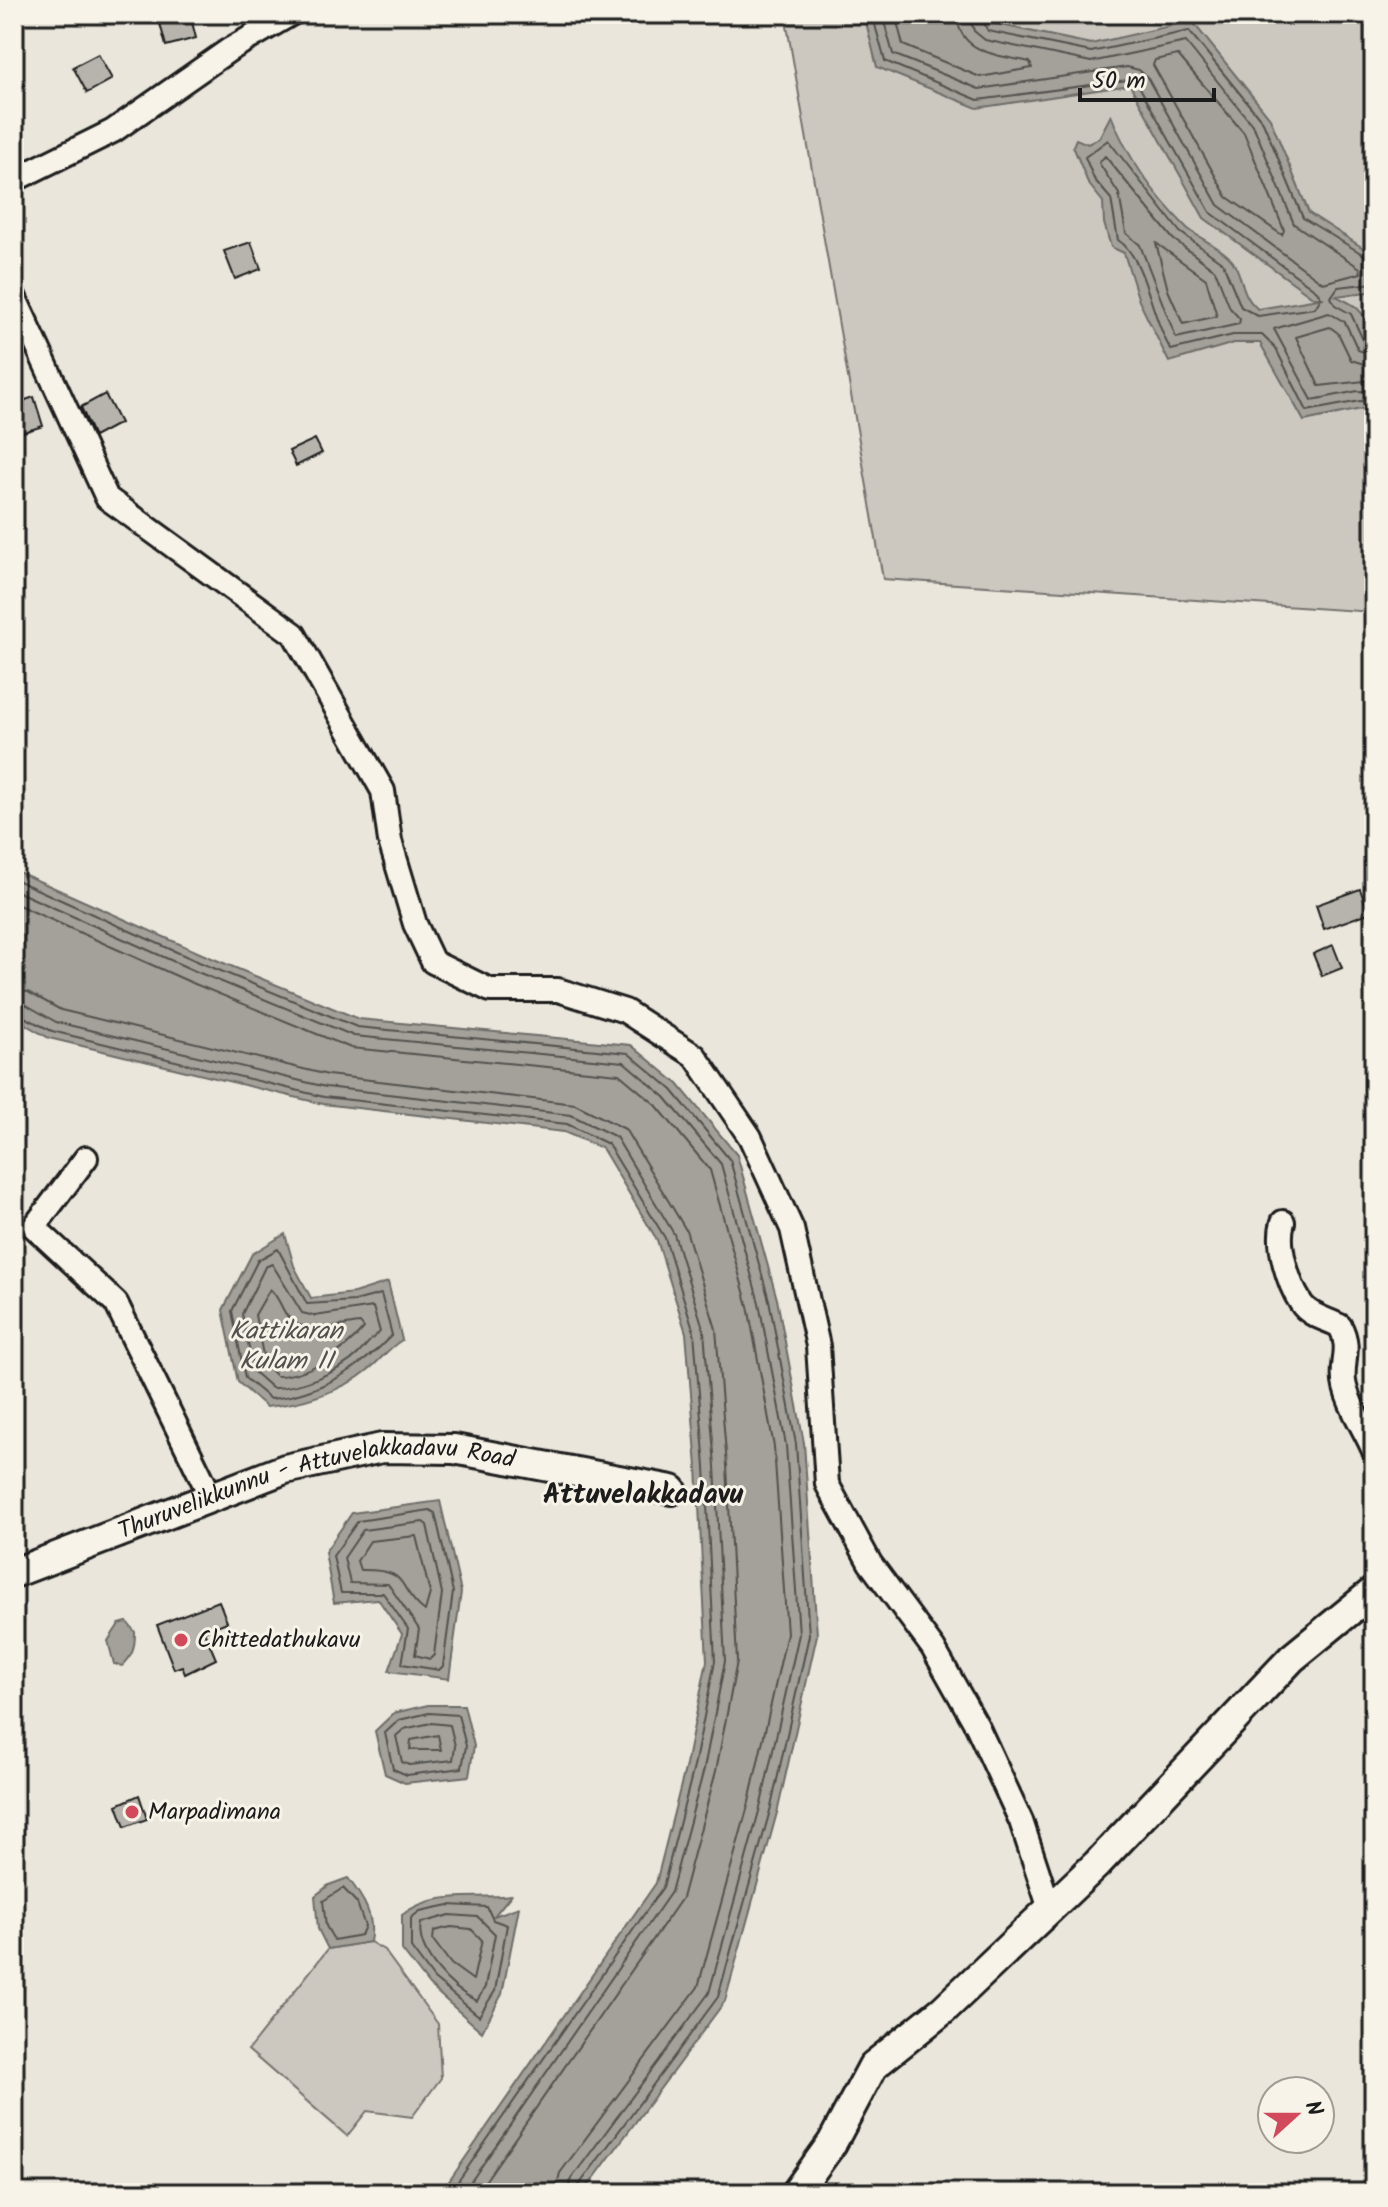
<svg xmlns="http://www.w3.org/2000/svg" width="1388" height="2207" font-family="Kalam,sans-serif">
  <style>
    .green { fill: #ccc8c0; stroke: #74726e; stroke-width: 2 }
    .water { fill: #a3a19a; stroke: #6d6c68; stroke-width: 2 }
    .lines { fill: none; stroke-linecap: round; stroke-linejoin: round }
    .shore { stroke: #52514e; stroke-width: 2 }
    .building { fill: #b6b4ac; stroke: #1c1c1c; stroke-width: 2 }
    .minor-casing { stroke: #1c1c1c; stroke-width: 28 }
    .major-casing { stroke: #1c1c1c; stroke-width: 34 }
    .minor { stroke: #f7f3e8; stroke-width: 22 }
    .major { stroke: #f7f3e8; stroke-width: 28 }
    .poi-dot { fill: #d1495b; stroke: #f7f3e8; stroke-width: 3 }
    .labels { text-anchor: middle; dominant-baseline: central; stroke-width: 6; stroke-linejoin: round; paint-order: stroke }
    .street-label { font-size: 24px; fill: #1c1c1c; stroke: #f7f3e8 }
    .poi-label { font-size: 24px; fill: #1c1c1c; stroke: #f7f3e8; text-anchor: start }
    .water-label { font-size: 26px; font-style: italic; fill: #52514e; stroke: #f7f3e8 }
    .quarter-label { font-size: 28px; font-weight: bold; fill: #1c1c1c; stroke: #f7f3e8 }
  </style>
  <rect width="100%" height="100%" fill="#eae6dc"/>
  <filter id="ink" filterUnits="userSpaceOnUse"><feTurbulence type="fractalNoise" baseFrequency=".0125" numOctaves="2"/><feDisplacementMap in="SourceGraphic" scale="16" xChannelSelector="R" yChannelSelector="G"/><feConvolveMatrix kernelMatrix="1 2 1 2 8 2 1 2 1" color-interpolation-filters="sRGB"/></filter>
  <g filter="url(#ink)">
    <path class="green" d="M785 14H1374V612L883 579Z
      M370 1942 384 1950 438 2024 441 2078 412 2117 367 2111 347 2136 248 2050 328 1949Z"/>
    <path class="water" d="M864 14H985L991 23 1091 44 1192 21 1270 118 1309 213 1374 255V291L1336 296C1343 300 1352 303 1358 309 1381 333 1374 380 1374 410L1361 409 1304 421 1260 343H1234L1169 362 1139 301 1124 253 1111 247 1104 223 1103 202 1088 183 1073 146 1076 139 1088 144 1099 138 1111 115C1127 157 1155 196 1187 228 1200 239 1216 245 1228 256 1244 271 1239 295 1258 309L1324 298H1314L1204 218 1130 85 977 108 877 67Z
      M14 870 202 954 359 1019 631 1045 678 1084 737 1155 777 1299 804 1443 817 1635 778 1809 725 2001 583 2193H441L656 1883 686 1765 707 1661 697 1467 686 1333 657 1240 602 1148 564 1132 323 1104 49 1038 14 1018Z
      M285 1234 294 1266 311 1298 354 1293 388 1282 402 1340C387 1349 381 1360 368 1370 342 1392 299 1404 266 1407L238 1382 223 1310 252 1254Z
      M440 1501 461 1592 449 1679 389 1671 402 1634 378 1599 334 1603 325 1552 352 1513Z
      M127 1622 135 1632C135 1647 133 1656 122 1666L114 1664 108 1641 119 1624Z
      M428 1705H464L474 1746 469 1776 405 1783 385 1774 375 1731 394 1713Z
      M348 1878C364 1899 375 1916 370 1942L328 1949 318 1929 315 1896 329 1885Z
      M511 1895 494 1916 519 1907 502 1994 482 2032 429 1985 402 1950V1915C433 1890 473 1900 511 1895Z"/>
    <g class="lines">
      <path class="shore" d="M872 14 885 61 978 100 1135 79 1210 212 1317 291 1321 298 1315 308 1258 316 1241 307 1223 263 1180 232 1108 140 1085 157 1094 179 1111 199 1118 240C1146 258 1151 319 1171 350L1233 335H1262L1276 349 1307 411 1360 401 1374 402
        M882 14 893 54 979 89 1127 67 1139 70 1147 77 1218 205 1323 283 1361 273 1360 268 1294 224 1254 127 1186 42 1091 62 985 40 974 31 969 14
        M895 14 903 45 980 77 1032 68 1030 62C999 55 958 54 957 14
        M979 14 988 31 1091 52 1189 31 1263 122 1303 218 1374 261
        M1178 55 1244 133 1284 230 1282 235 1227 197 1153 65 1155 60Z
        M1105 156 1173 239 1215 270 1230 308 1240 319 1239 324 1176 338 1140 245 1126 233 1119 194 1099 163Z
        M1156 243 1206 279 1217 316 1183 324 1168 290Z
        M1374 283 1338 287 1331 297 1335 305 1351 314 1364 342 1374 345
        M1374 355 1358 350 1345 322 1329 313 1274 329 1312 400 1358 391 1374 392
        M1374 367 1351 360 1338 333 1330 327 1296 337 1319 386 1374 380
        M14 879 199 962 357 1027 628 1053 672 1090 730 1160 769 1300 796 1444 809 1635 771 1807 718 1997 579 2185 577 2193
        M14 890 195 971 354 1036 624 1062 665 1097 721 1164 759 1303 786 1445 799 1634 761 1804 709 1993 571 2179 567 2193
        M14 903 190 982 351 1048 619 1074 656 1105 710 1170 748 1306 774 1447 787 1633 749 1802 698 1987 560 2173 555 2193
        M14 990 28 992 61 1010 328 1075 575 1104 625 1129 686 1230 716 1329 727 1466 737 1661 716 1771 682 1898 477 2193
        M14 1002 25 1004 56 1022 326 1087 571 1115 616 1137 674 1234 704 1331 715 1466 725 1661 704 1769 671 1892 463 2193
        M14 1012 52 1031 324 1097 567 1124 608 1144 665 1238 694 1332 705 1467 715 1661 694 1767 663 1887 450 2193
        M278 1249 307 1304 355 1301 381 1294 392 1335C361 1368 318 1395 270 1399L245 1378 232 1311 258 1260Z
        M272 1264 302 1313 315 1316 373 1307 380 1332C371 1338 366 1346 358 1354 340 1372 297 1389 272 1388L254 1372 242 1314 265 1267Z
        M270 1289C278 1296 281 1307 287 1316 304 1337 338 1325 360 1323L364 1328C344 1352 308 1376 276 1376L265 1365 255 1315Z
        M430 1510 435 1513 453 1592 443 1666 439 1670 402 1664 408 1629 383 1593H341L333 1556 358 1521Z
        M423 1522 427 1525 442 1593 434 1655 430 1659 415 1655 419 1629 388 1584 350 1583 344 1558 363 1530Z
        M416 1536 430 1593 425 1611C394 1587 413 1569 360 1570L357 1561 370 1541Z
        M429 1713 458 1715 466 1746 462 1768 407 1775 393 1769 385 1733 399 1720Z
        M431 1723 450 1725 455 1746 453 1760 409 1765 402 1762 396 1736 404 1729Z
        M438 1735 441 1750H410L411 1740Z
        M343 1888 357 1903 365 1926 361 1935 334 1940 326 1926 323 1901Z
        M449 1905 487 1907 493 1920 507 1925 495 1991 479 2016 434 1979 411 1948V1918L420 1911Z
        M450 1915 478 1917 495 1934 485 1987 477 2001C451 1989 415 1952 421 1923Z
        M451 1927 471 1929 482 1940 473 1980 451 1964 433 1940 434 1931Z"/>
    </g>
    <path class="building" d="M166 14H190L196 38 166 46 158 16Z
      M98 54 112 79 87 93 73 67Z
      M251 242 261 269 235 279 224 251Z
      M105 394 120 423 94 437 81 407Z
      M34 397 43 426 14 435V404Z
      M315 439 322 453 296 466 289 451Z
      M1360 889 1369 913 1324 929 1316 905Z
      M1333 945 1342 968 1322 976 1313 954Z
      M219 1601 227 1622 204 1631 216 1659 185 1674 182 1666 174 1669 157 1625Z
      M139 1795 147 1819 125 1827 117 1805Z"/>
    <g class="lines">
      <defs>
        <path id="minor" d="M14 180 113 131 229 50 291 14
          M14 296 107 498 294 634 383 791 390 841 415 924 433 962 490 990H558L625 1011 695 1056 750 1137 792 1229 818 1346 827 1484 870 1563 933 1648 977 1726 1021 1821 1050 1909
          M86 1158 34 1227 116 1303 212 1499
          M1283 1222C1276 1244 1288 1283 1301 1303 1309 1316 1327 1319 1340 1326 1353 1350 1339 1365 1345 1387 1351 1411 1365 1429 1374 1451"/>
        <g id="major">
          <path id="s1" d="M14 1573 285 1469 382 1448 454 1449 672 1490"/>
          <path d="M796 2193 832 2143 873 2066 943 2010 1097 1864 1292 1658 1374 1591"/>
        </g>
      </defs>
      <use href="#minor" class="minor-casing"/>
      <use href="#major" class="major-casing"/>
      <use href="#minor" class="minor"/>
      <use href="#major" class="major"/>
    </g>
  </g>
  <g class="poi-dot">
    <circle cx="181" cy="1640" r="8"/>
    <circle cx="132" cy="1812" r="8"/>
  </g>
  <g class="labels">
    <g class="street-label">
      <text stroke="none"><textPath href="#s1" startOffset="318">Thuruvelikkunnu - Attuvelakkadavu Road</textPath></text>
    </g>
    <g class="poi-label">
      <text x="197" y="1640">Chittedathukavu</text>
      <text x="148" y="1812">Marpadimana</text>
    </g>
    <g class="water-label">
      <text x="286" y="1332">Kattikaran<tspan x="286" dy="30">Kulam II</tspan></text>
    </g>
    <g class="quarter-label">
      <text x="643" y="1495">Attuvelakkadavu</text>
    </g>
  </g>
  <rect width="1388" height="2207" fill="none" stroke="#f7f3e8" stroke-width="48"/>
  <rect x="24" y="24" width="1340" height="2159" fill="none" stroke="#1c1c1c" stroke-width="3" filter="url(#ink)"/>
  <g transform="translate(1296 2115) rotate(69)"><circle r="38" fill="#f7f3e8" stroke="#9f9d96" stroke-width="2"/>
  <path d="M0-6L14 30L0 20L-14 30Z" fill="#d1495b"/>
  <text y="-12" font-size="22" font-weight="bold" text-anchor="middle" fill="#1c1c1c">N</text>
  </g>
  <path d="M1080 88v12h134v-12" fill="none" stroke="#1c1c1c" stroke-width="4"/>
  <text x="1092" y="88" font-size="24" fill="#1c1c1c" stroke="#f7f3e8" stroke-width="6" paint-order="stroke">50 m</text>
</svg>
